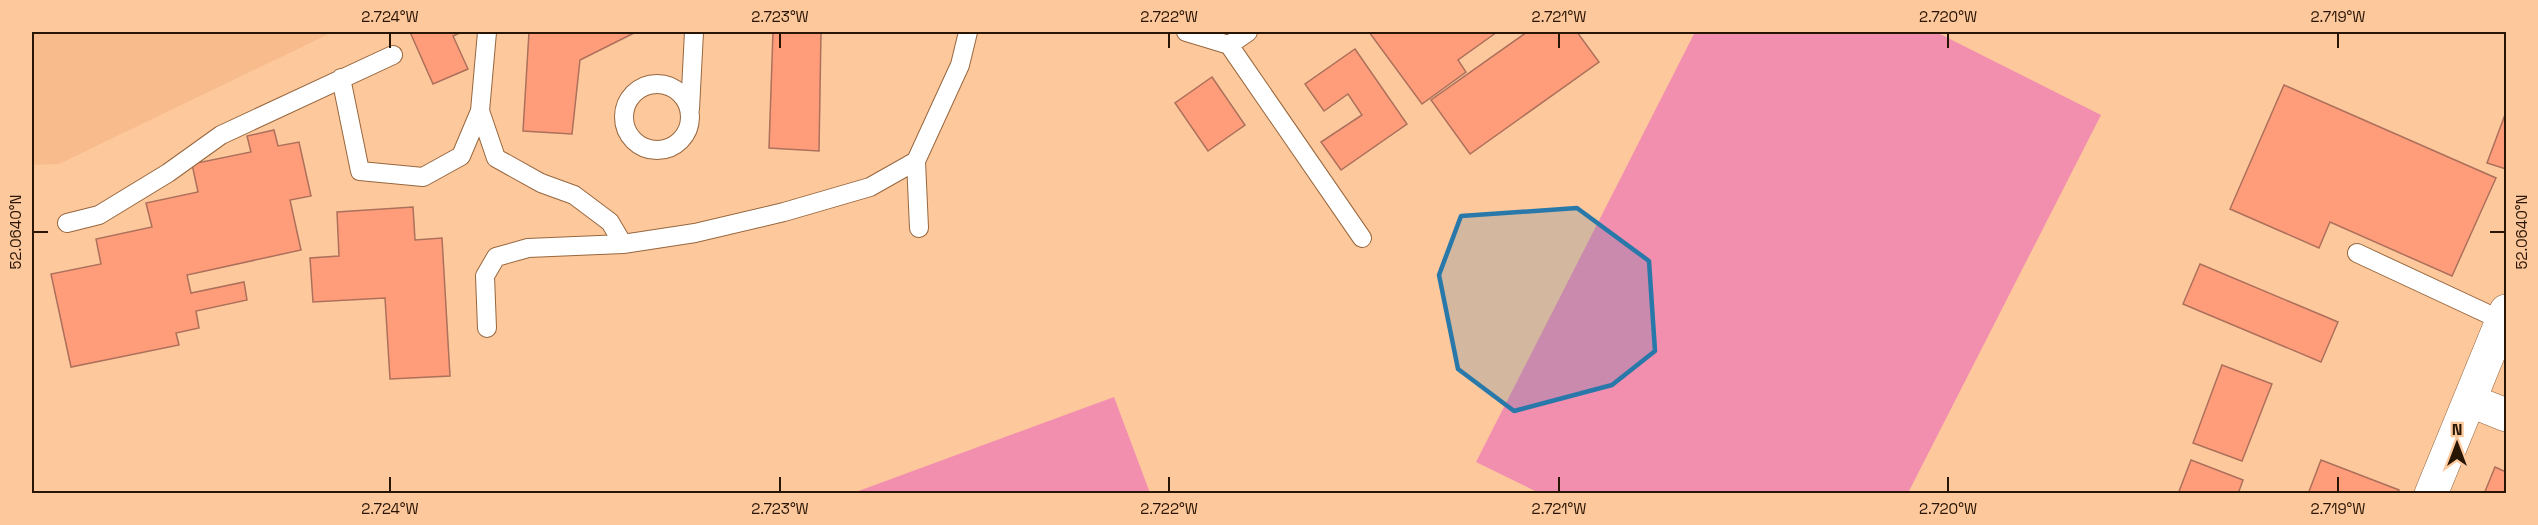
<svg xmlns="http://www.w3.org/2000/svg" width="2538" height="525" font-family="'Space Grotesk',sans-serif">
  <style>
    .built { fill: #f8bc8c }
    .green { fill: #f28fae }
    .building { fill: #ff9d7b; stroke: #ac705b; stroke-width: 1.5 }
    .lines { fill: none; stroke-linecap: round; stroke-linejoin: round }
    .lane-casing { stroke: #97673e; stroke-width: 20 }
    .street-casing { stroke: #97673e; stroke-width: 34 }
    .lane { stroke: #fff; stroke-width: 18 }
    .street { stroke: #fff; stroke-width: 33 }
    .marked { fill: #2879aa; fill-opacity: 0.2; stroke: #2879aa; stroke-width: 4.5; stroke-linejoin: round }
    .ticks { fill: none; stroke: #281504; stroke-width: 2 }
    .neatline { fill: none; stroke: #281504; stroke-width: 2 }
    .ticks-label { font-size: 15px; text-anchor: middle; fill: #281504 }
  </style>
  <rect width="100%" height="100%" fill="#fec89d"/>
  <path class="built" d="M32 32H333L59 164 32 165Z"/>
  <path class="green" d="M1695 32H1936L2101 115 1908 493H1539L1476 462Z
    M1114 397 1150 493H853Z"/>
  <path class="building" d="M410 32H462L453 36 468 69 433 84Z
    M529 32H636L580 60 572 134 523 131Z
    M773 32H821L819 151 769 148Z
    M1369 32H1497L1458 60 1466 72 1422 104Z
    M1527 32H1577L1599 62 1470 154 1431 100Z
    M1355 49 1407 124 1341 170 1321 142 1362 115 1348 94 1324 111 1305 84Z
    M1212 77 1245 125 1208 151 1175 103Z
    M2284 85 2496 178 2452 276 2330 222 2319 248 2230 209Z
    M2506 112V169L2487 163Z
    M274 130 278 146 299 142 311 196 290 200 301 250 187 275 191 293 244 282 247 300 196 311 199 328 176 333 179 345 71 367 51 274 101 264 96 239 152 227 146 203 198 192 192 164 251 152 247 136Z
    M413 207 415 240 442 238 450 376 390 379 385 298 313 302 310 258 339 256 337 212Z
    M2200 264 2338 322 2321 362 2183 304Z
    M2222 365 2272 384 2242 461 2193 443Z
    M2191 460 2243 480 2238 494H2178Z
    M2321 460 2399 490 2397 494H2308Z
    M2495 467 2506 472V494H2484Z"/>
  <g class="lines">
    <defs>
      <path id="lane" d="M487 32 480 111 496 158 541 183 574 195 610 222 623 244
        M1186 32 1229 45 1248 32
        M1229 45 1362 238
        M341 78 360 171 423 177 461 156 480 111
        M624 117a33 33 0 1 1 66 0a33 33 0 1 1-66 0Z
        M690 109 694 32
        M67 223 99 215 168 173 221 135 393 55
        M919 228 916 161 960 65 968 32
        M2357 253 2503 321
        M487 328 485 276 496 257 528 248 623 244 695 233 784 212 870 187 916 161"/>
      <path id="street" d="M2471 401 2506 415
        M2431 494 2506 311"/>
    </defs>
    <use href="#lane" class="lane-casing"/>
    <use href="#street" class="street-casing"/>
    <use href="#lane" class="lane"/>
    <use href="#street" class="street"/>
  </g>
  <path class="marked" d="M1577 208 1649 261 1655 351 1612 385 1514 411 1458 369 1439 275 1461 216Z"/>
  <path class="ticks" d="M390 33V48M780 33V48M1169 33V48M1559 33V48M1948 33V48M2338 33V48M33 232H48M2490 232H2505M390 477V492M780 477V492M1169 477V492M1559 477V492M1948 477V492M2338 477V492"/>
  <rect width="2538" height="525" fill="none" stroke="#fec89d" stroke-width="66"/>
  <g transform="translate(2457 444)" stroke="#fec89d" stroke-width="4.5" paint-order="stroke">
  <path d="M0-4.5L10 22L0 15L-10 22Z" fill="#281504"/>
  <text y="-9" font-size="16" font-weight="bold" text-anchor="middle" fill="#281504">N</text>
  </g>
  <rect x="33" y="33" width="2472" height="459" class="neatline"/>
  <g class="ticks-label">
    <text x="390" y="22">2.724°W</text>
    <text x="780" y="22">2.723°W</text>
    <text x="1169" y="22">2.722°W</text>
    <text x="1559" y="22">2.721°W</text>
    <text x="1948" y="22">2.720°W</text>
    <text x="2338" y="22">2.719°W</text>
    <text transform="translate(16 232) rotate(-90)" y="5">52.0640°N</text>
    <text transform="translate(2522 232) rotate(-90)" y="5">52.0640°N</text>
    <text x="390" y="514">2.724°W</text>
    <text x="780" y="514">2.723°W</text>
    <text x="1169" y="514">2.722°W</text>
    <text x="1559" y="514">2.721°W</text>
    <text x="1948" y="514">2.720°W</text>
    <text x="2338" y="514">2.719°W</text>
  </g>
</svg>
